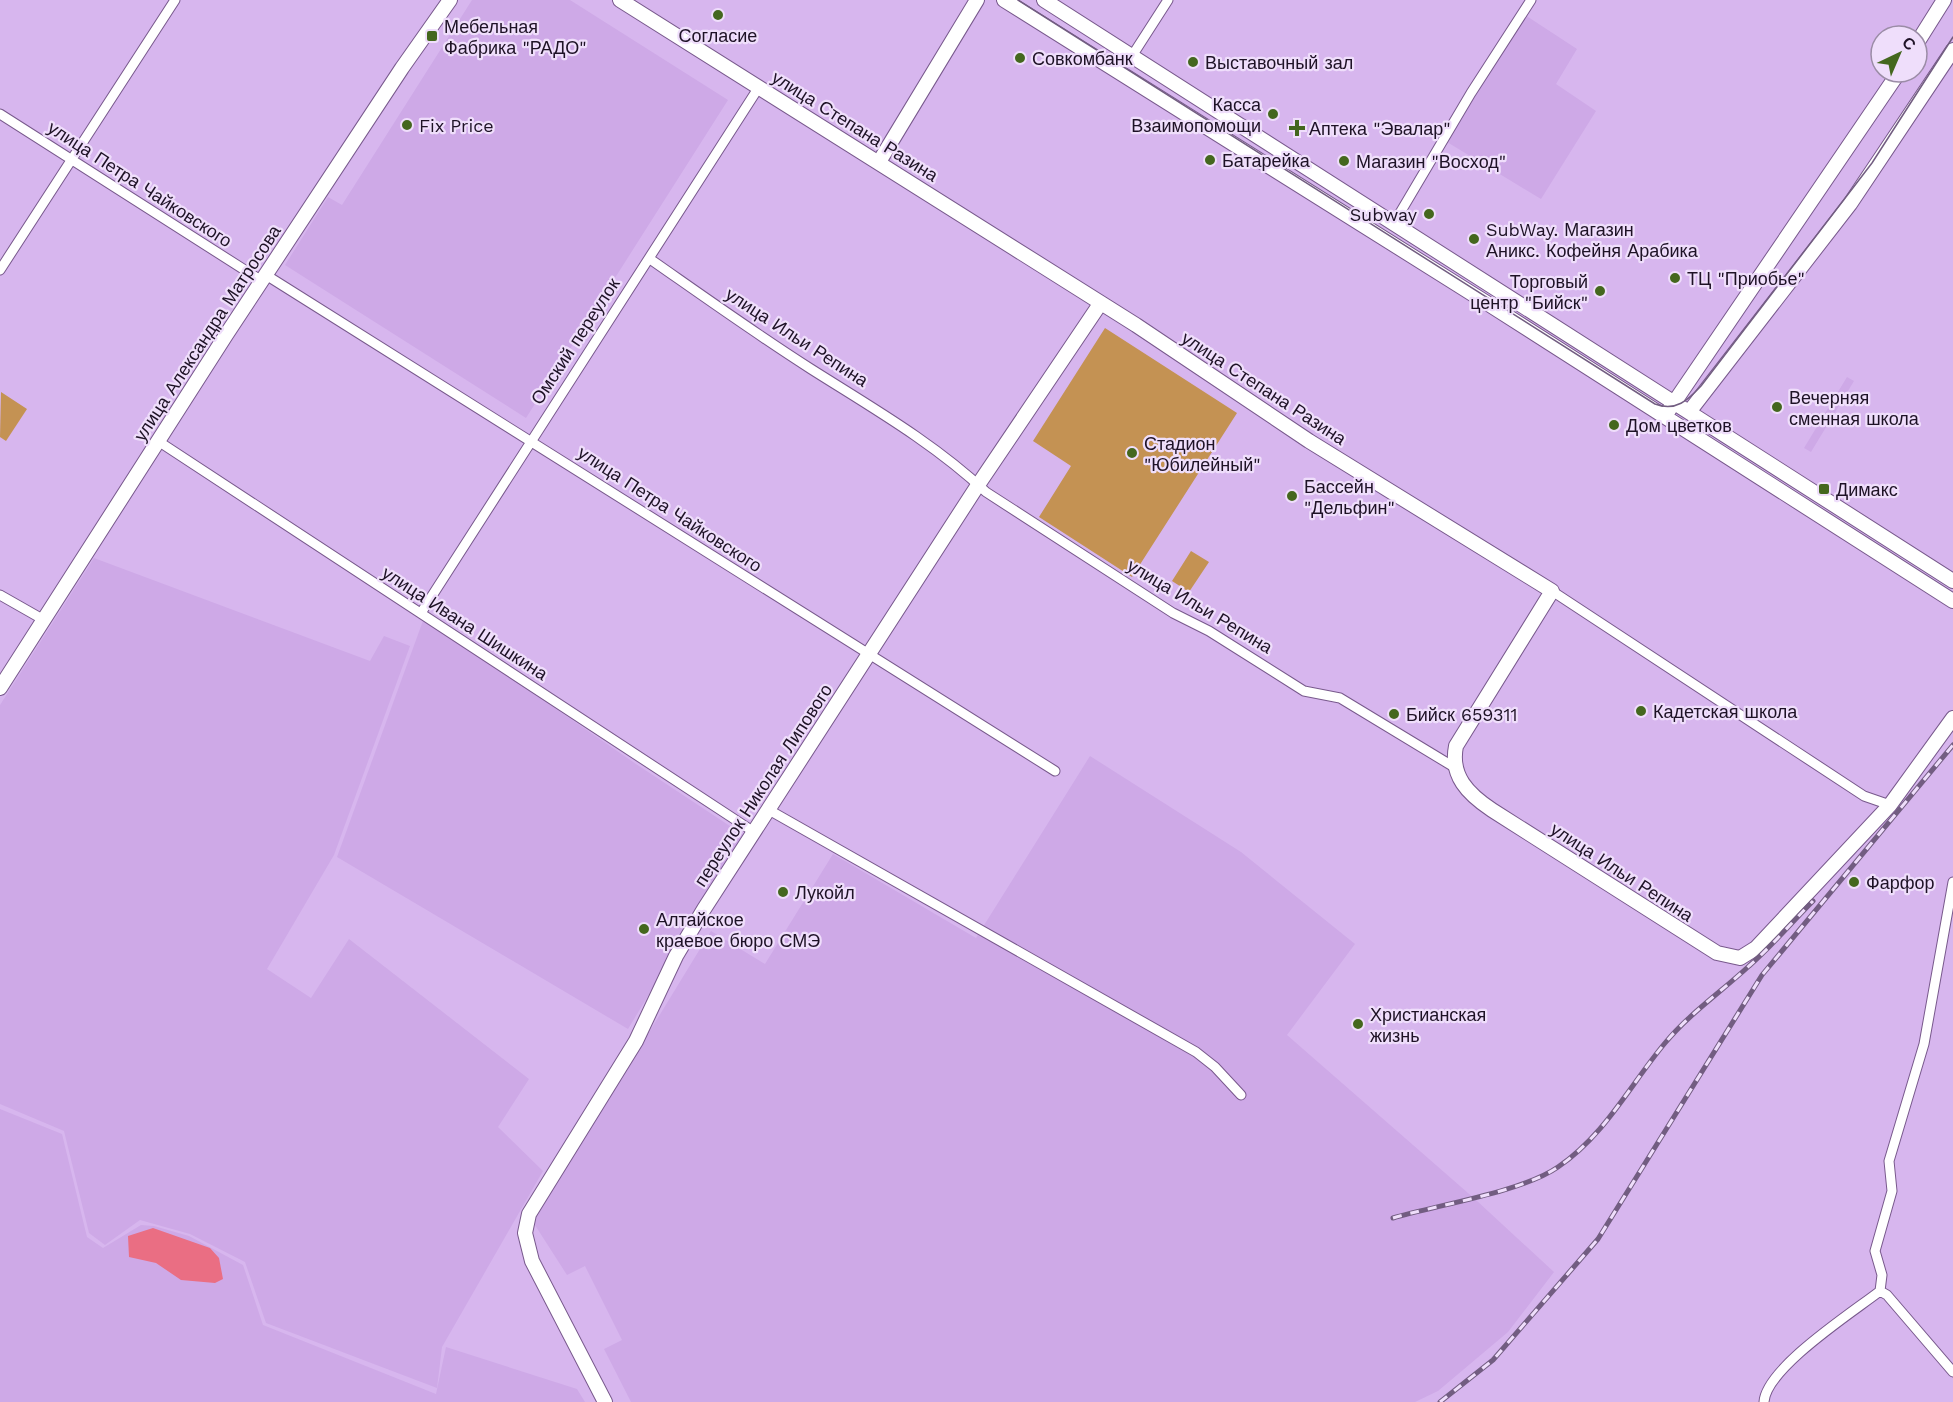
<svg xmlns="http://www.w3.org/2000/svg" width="1953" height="1402" font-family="'Work Sans',sans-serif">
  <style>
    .built { fill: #cea9e7 }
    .green { fill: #c49253 }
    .water { fill: #ea6e83 }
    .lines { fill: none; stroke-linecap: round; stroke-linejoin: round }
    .street-casing { stroke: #78598c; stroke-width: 11 }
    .secondary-casing { stroke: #78598c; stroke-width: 16 }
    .street { stroke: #fff; stroke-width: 9 }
    .secondary { stroke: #fff; stroke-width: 14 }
    .tram { stroke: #725d81; stroke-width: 1.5 }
    .rail-casing { stroke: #725d81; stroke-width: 5 }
    .rail { stroke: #efdefb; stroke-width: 3; stroke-dasharray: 9; stroke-linecap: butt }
    .poi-dot { fill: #44671e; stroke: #efdefb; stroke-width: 2 }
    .labels { text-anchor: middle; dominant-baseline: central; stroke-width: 4.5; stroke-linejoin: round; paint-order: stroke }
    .poi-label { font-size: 18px; fill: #1e1226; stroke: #efdefb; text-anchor: start }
    .street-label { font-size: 18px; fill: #1e1226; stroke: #efdefb }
  </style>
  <rect width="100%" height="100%" fill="#d7b6ee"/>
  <path class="built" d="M472 0H570L728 100 526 418 285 265 328 197 342 205Z
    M1525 15 1577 49 1556 84 1596 111 1541 199 1447 142Z
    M1847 377 1854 381 1811 452 1804 448Z
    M94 558 370 661 384 636 410 646 334 855 267 969 311 998 349 939 529 1079 498 1127 543 1171 442 1347 437 1388 266 1323 245 1262 190 1234 140 1220 105 1245 89 1233 64 1131 0 1104V705Z
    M424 618 636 764 745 836 628 1029 337 857Z
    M1090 756 1241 852 1355 944 1287 1035 1476 1200 1554 1272 1508 1332 1438 1391 1415 1402H631L604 1349 622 1340 585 1266 567 1275 533 1222 711 931 765 964 833 854 976 938Z
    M0 1109 62 1134 87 1237 103 1248 141 1225 154 1226 189 1236 243 1265 263 1325 436 1394 446 1347 577 1389 585 1402H0Z"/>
  <path class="green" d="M1105 328 1237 413 1132 577 1039 517 1071 466 1033 441Z
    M1 392 27 409 6 441 0 437Z
    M1191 551 1209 562 1189 592 1172 581Z"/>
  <path class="water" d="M153 1228 210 1248 219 1258 223 1279 215 1283 181 1280 156 1263 129 1257 128 1236Z"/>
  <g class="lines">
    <defs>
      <path id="street" d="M1132 56 1168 0
        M0 114 262 281
        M1394 223 1471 93 1531 0
        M650 259C703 296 756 334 811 369 871 407 934 443 986 492L1173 613 1209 631 1304 691 1340 698 1454 767
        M0 270 175 0
        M266 275 1055 771
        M158 441 754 832
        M1552 591 1864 796 1890 805
        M0 595 44 620
        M421 613 759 87
        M769 810 1196 1052 1215 1067 1241 1095
        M1880 1291 1887 1295 1953 1372
        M1764 1402C1766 1368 1853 1312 1880 1291L1882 1275 1875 1251 1892 1191 1889 1161 1924 1044 1953 882"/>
      <path id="secondary" d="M620 0 1136 325 1309 441 1552 591 1456 746C1450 776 1468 794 1492 810L1717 953 1740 958 1756 948 1890 805 1953 718
        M1004 0 1490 305 1953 601
        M1044 0 1953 581
        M1917 43 1944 0
        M879 162 977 0
        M1669 410 1899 72
        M1689 412 1850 204 1953 50
        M0 688 226 335 402 68 450 0
        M605 1402 532 1261 525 1233 529 1214 636 1041 676 956 704 909 978 485 1100 304"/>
    </defs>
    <use href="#street" class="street-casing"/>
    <use href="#secondary" class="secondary-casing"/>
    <use href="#street" class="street"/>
    <use href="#secondary" class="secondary"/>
    <path class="tram" d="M1018 0 1655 404C1676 412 1688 400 1701 386L1872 163 1953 37"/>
    <defs>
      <path id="rail" d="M1393 1218C1437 1205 1522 1192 1558 1167 1605 1135 1630 1085 1665 1043 1690 1013 1721 992 1749 966 1772 946 1792 922 1813 901
        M1440 1402 1493 1360 1598 1239 1762 975 1953 745"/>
    </defs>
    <use href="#rail" class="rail-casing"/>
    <use href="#rail" class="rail"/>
  </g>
  <g class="poi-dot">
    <circle cx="718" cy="15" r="6"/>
    <rect x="426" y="30" width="12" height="12" rx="3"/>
    <circle cx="1020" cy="58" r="6"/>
    <circle cx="1193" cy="62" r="6"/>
    <circle cx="1273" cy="114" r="6"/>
    <circle cx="407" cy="125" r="6"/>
    <path d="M1294 119h6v6h6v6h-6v6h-6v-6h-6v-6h6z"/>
    <circle cx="1210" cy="160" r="6"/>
    <circle cx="1344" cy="161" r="6"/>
    <circle cx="1429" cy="214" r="6"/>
    <circle cx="1474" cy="239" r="6"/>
    <circle cx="1675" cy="278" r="6"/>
    <circle cx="1600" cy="291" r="6"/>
    <circle cx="1777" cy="407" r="6"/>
    <circle cx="1614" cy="425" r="6"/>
    <circle cx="1132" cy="453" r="6"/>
    <rect x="1818" y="483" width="12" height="12" rx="3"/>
    <circle cx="1292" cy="496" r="6"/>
    <circle cx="1641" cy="711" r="6"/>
    <circle cx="1394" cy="714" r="6"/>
    <circle cx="1854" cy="882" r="6"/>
    <circle cx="783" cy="892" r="6"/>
    <circle cx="644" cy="929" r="6"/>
    <circle cx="1358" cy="1024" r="6"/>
  </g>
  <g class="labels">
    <g class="poi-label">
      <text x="444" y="26">Мебельная<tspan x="444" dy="21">Фабрика "РАДО"</tspan></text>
      <text x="718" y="35" text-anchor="middle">Согласие</text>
      <text x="1032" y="58">Совкомбанк</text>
      <text x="1205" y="62">Выставочный зал</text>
      <text x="1261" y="104" text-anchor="end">Касса<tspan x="1261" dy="21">Взаимопомощи</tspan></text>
      <text x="419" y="125">Fix Price</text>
      <text x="1309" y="128">Аптека "Эвалар"</text>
      <text x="1222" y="160">Батарейка</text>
      <text x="1356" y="161">Магазин "Восход"</text>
      <text x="1417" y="214" text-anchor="end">Subway</text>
      <text x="1486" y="229">SubWay. Магазин<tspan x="1486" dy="21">Аникс. Кофейня Арабика</tspan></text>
      <text x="1687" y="278">ТЦ "Приобье"</text>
      <text x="1588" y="281" text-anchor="end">Торговый<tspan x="1588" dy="21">центр "Бийск"</tspan></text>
      <text x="1789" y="397">Вечерняя<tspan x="1789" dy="21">сменная школа</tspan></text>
      <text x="1626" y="425">Дом цветков</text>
      <text x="1144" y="443">Стадион<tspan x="1144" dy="21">"Юбилейный"</tspan></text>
      <text x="1304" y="486">Бассейн<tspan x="1304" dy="21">"Дельфин"</tspan></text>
      <text x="1836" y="489">Димакс</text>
      <text x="1653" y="711">Кадетская школа</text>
      <text x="1406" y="714">Бийск 659311</text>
      <text x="1866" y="882">Фарфор</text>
      <text x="795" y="892">Лукойл</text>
      <text x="656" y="919">Алтайское<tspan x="656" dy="21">краевое бюро СМЭ</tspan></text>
      <text x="1370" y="1014">Христианская<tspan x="1370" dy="21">жизнь</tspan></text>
    </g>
    <g class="street-label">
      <text transform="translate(855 126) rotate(32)">улица Степана Разина</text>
      <text transform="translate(140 184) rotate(33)">улица Петра Чайковского</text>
      <text transform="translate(207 333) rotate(-57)">улица Александра Матросова</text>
      <text transform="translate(797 337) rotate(33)">улица Ильи Репина</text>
      <text transform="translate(575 341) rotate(-57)">Омский переулок</text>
      <text transform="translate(1264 388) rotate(33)">улица Степана Разина</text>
      <text transform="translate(670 509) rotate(33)">улица Петра Чайковского</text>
      <text transform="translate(1200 606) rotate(31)">улица Ильи Репина</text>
      <text transform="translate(465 623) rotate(33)">улица Ивана Шишкина</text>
      <text transform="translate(763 785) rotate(-57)">переулок Николая Липового</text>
      <text transform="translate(1622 872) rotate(33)">улица Ильи Репина</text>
    </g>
  </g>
  <g transform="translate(1899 54) rotate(44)"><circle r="28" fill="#efdefb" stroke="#9b8ca6" stroke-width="1.5"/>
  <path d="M0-4.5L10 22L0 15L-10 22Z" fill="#44671e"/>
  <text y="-9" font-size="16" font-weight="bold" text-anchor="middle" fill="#1e1226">С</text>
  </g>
</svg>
